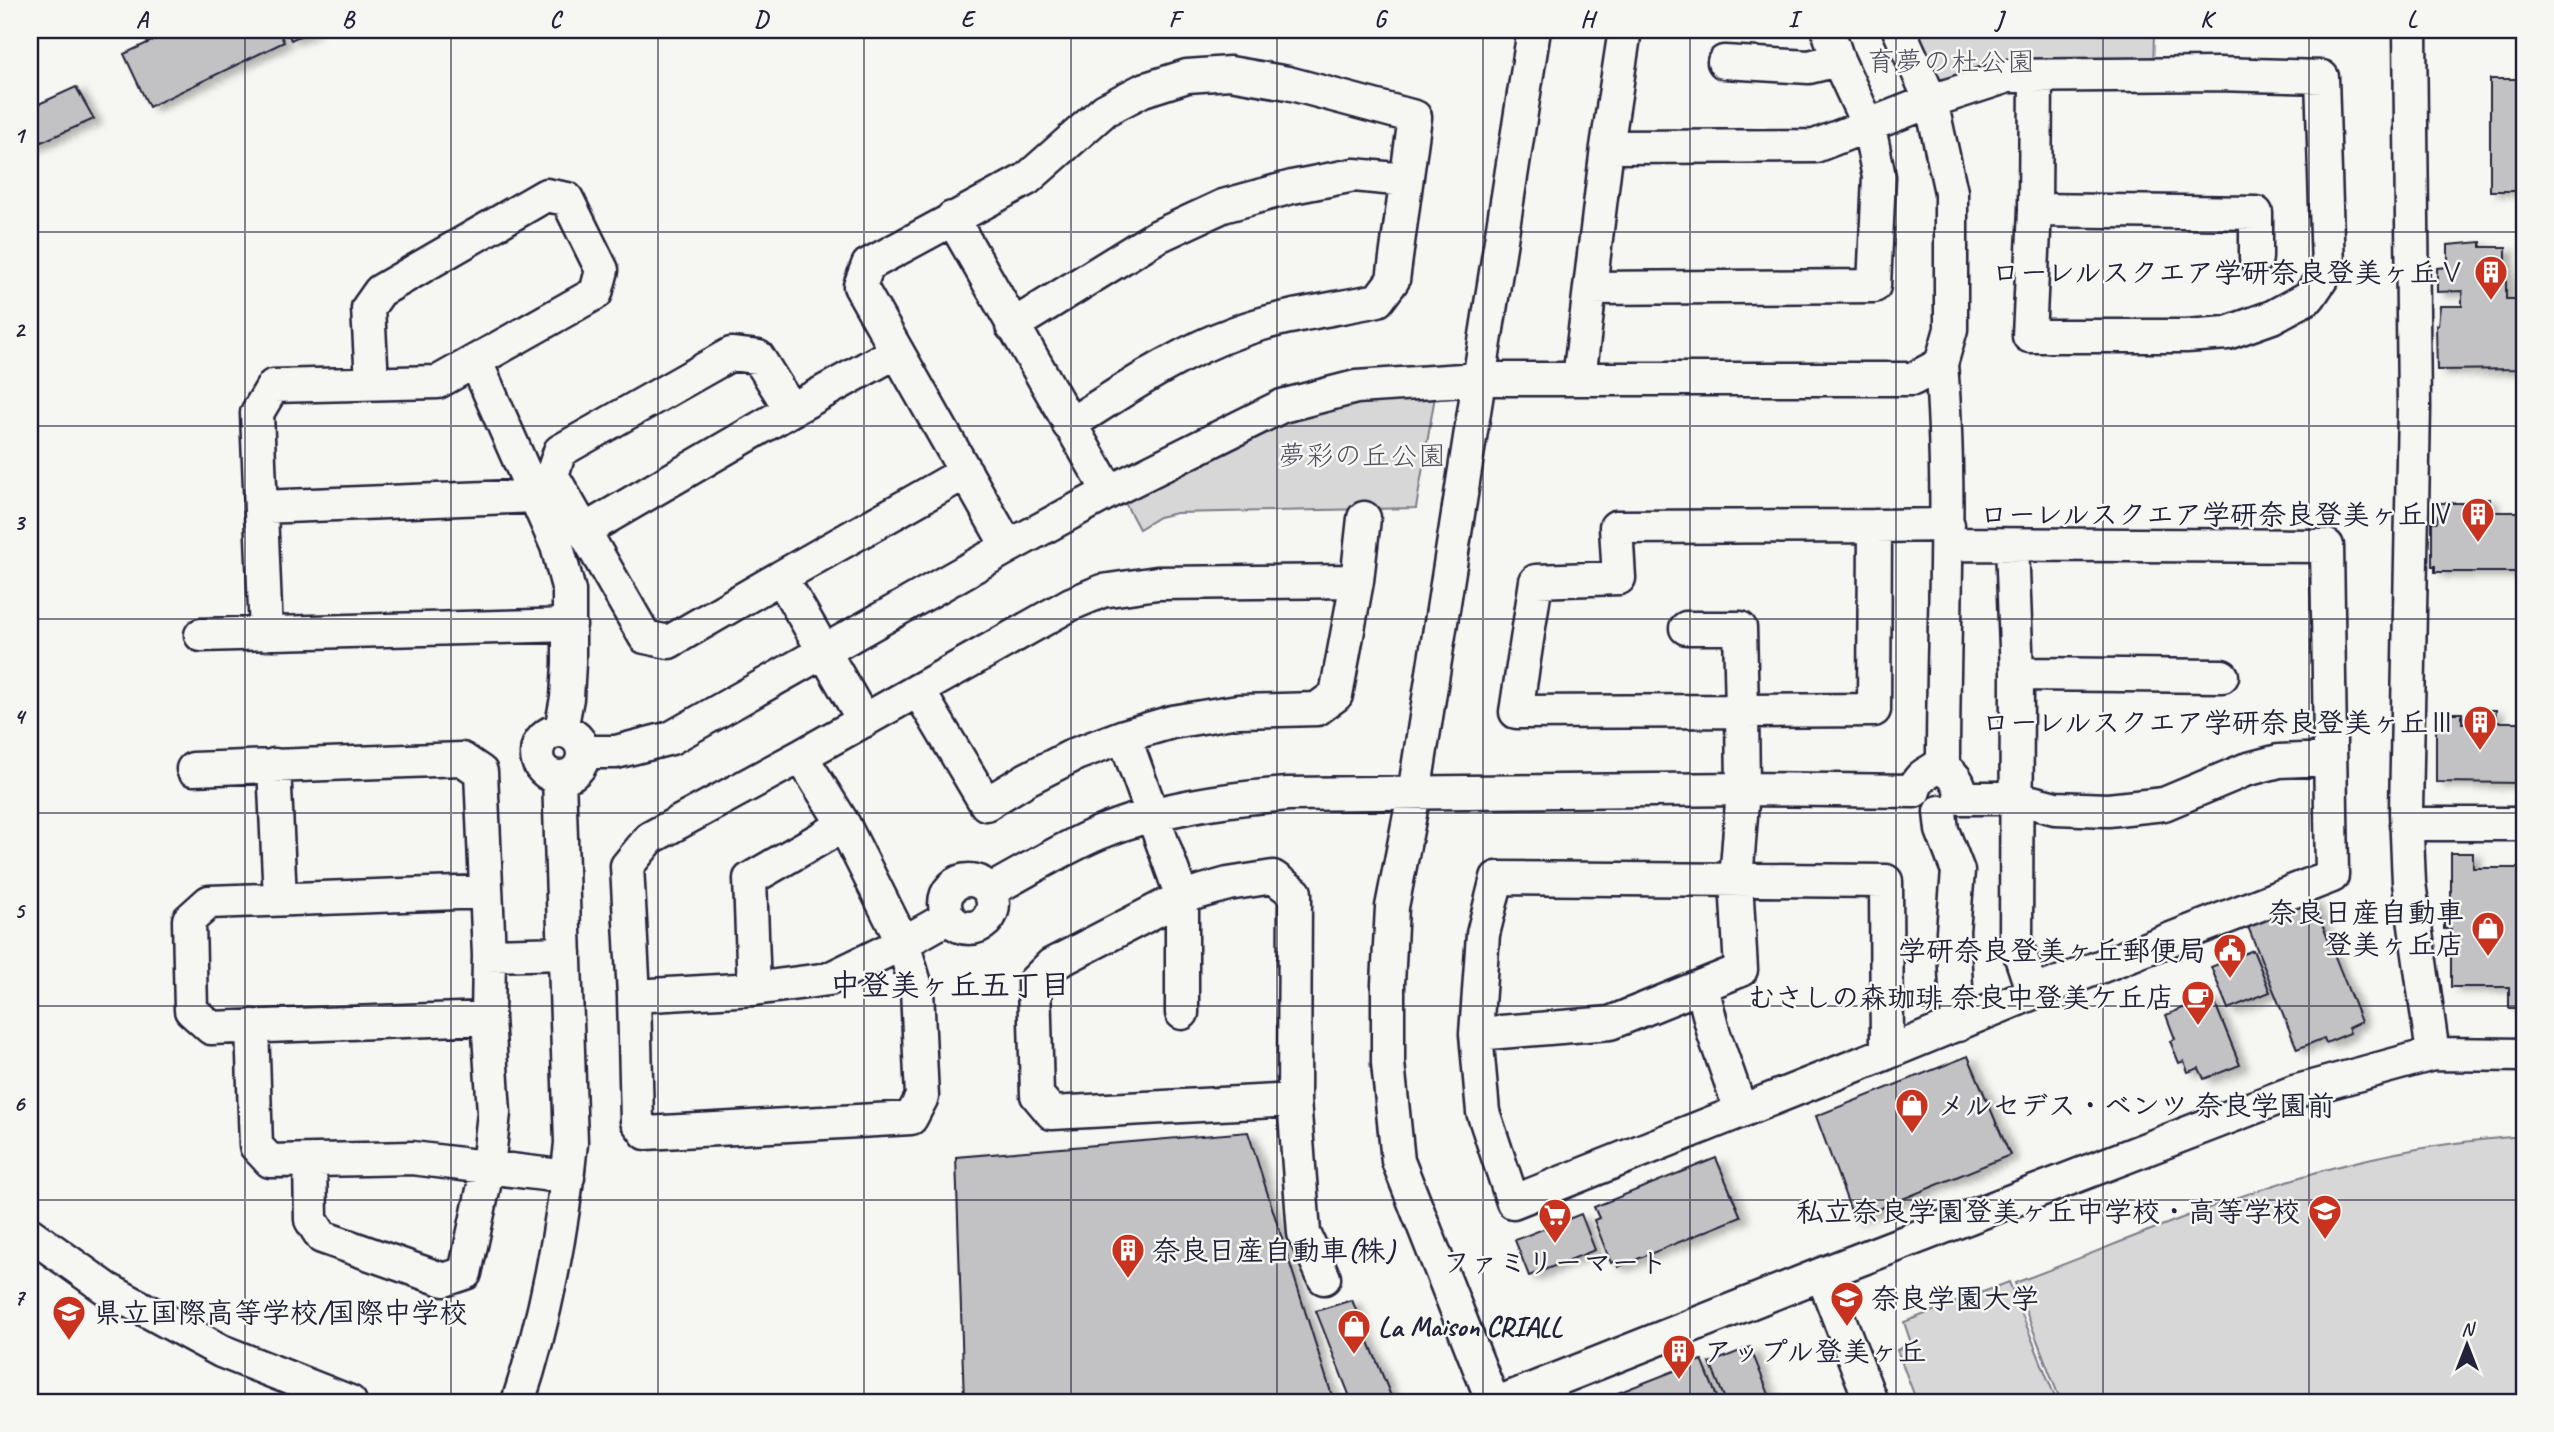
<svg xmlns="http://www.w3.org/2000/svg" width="2554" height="1432" font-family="Caveat,'Klee One',sans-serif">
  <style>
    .green { fill: #d7d7d7; stroke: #7c7c89; stroke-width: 2 }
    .building { fill: #c2c2c4; stroke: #22223b; stroke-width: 2; filter: url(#shadow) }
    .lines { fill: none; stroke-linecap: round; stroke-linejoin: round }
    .minor-casing { stroke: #22223b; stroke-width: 37 }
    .minor { stroke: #f6f6f2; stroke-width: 32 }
    .grid { fill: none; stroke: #22223b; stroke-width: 2; stroke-opacity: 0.55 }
    .labels { text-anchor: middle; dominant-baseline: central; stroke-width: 5; stroke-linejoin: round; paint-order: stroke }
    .park-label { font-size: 28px; fill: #4f4f62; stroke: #f6f6f2 }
    .poi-label { font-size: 28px; font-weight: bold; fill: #22223b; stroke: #f6f6f2; text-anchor: end }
    .neighbourhood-label { font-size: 30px; font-weight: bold; fill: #22223b; stroke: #f6f6f2 }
    .neatline { fill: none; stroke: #22223b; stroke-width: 2.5 }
    .grid-label { font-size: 23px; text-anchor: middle; font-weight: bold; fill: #22223b }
  </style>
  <defs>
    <filter id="shadow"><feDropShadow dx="8" dy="4.5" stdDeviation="3.5" flood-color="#0004"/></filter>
  </defs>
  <rect width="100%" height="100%" fill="#f6f6f2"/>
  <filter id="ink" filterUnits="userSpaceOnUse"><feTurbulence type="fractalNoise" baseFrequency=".0143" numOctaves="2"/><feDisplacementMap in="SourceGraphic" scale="14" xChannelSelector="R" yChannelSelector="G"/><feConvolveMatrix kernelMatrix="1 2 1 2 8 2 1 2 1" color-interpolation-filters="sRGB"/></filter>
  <g filter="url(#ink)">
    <path class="green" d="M1899 30H2154L2153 75 2036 77 1931 101Z
      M1436 390 1416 508 1176 513 1159 517 1139 529 1123 499 1256 427 1328 406Z
      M2524 1136V1402H2061L2015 1283C2124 1242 2238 1191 2351 1163 2408 1149 2466 1140 2524 1136Z
      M2009 1282 2057 1402H1917L1897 1350 1911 1343 1904 1322Z"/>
    <path class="building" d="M175 30H278L284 42 149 107 124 54Z
      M286 30H313L291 40Z
      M2490 79H2524V191H2490Z
      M76 87 94 119 30 147V108Z
      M2481 242V247H2506V299H2519V306H2524V369L2437 370 2436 325H2438L2440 306H2462V291L2437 292V268L2448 267V245Z
      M2479 499H2490V512H2524V572H2435V566H2432V522H2437L2439 503H2462V511H2479Z
      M2485 710H2496L2495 722H2524V783L2436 782V713H2462V723H2485Z
      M2451 853H2473V868H2524V1008H2509V987H2451V929H2444V904H2451Z
      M2312 899 2361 1022 2348 1028 2350 1033 2326 1043 2324 1038 2297 1049 2247 924Z
      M2253 950 2270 992 2228 1009 2211 967Z
      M2212 996 2240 1065 2204 1079 2199 1068 2188 1072 2184 1061 2179 1063 2170 1041 2175 1039 2166 1015Z
      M1968 1056 2010 1155 1854 1219 1816 1116Z
      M1248 1132 1334 1402H964L956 1157Z
      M1716 1158 1741 1217 1618 1267 1616 1261 1611 1263 1594 1220 1599 1218 1594 1207Z
      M1581 1214 1595 1250 1529 1276 1515 1240Z
      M1352 1300 1393 1401 1352 1402 1316 1311Z
      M1750 1347 1772 1402H1726L1710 1363Z
      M1702 1360 1719 1402H1595Z"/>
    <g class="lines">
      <defs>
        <path id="minor" d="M2410 30 2414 408 2406 811 2409 883 2433 1054
          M1724 62 1809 67 1838 60
          M1607 147 1815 146 1931 101 2008 76 2218 74 2322 77 2328 269 2309 297 2272 317 2227 333 2186 336H2029L2035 210 2036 77
          M2035 210 2256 213V258
          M952 218 1109 492
          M1590 288 1874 286 1879 177 1869 127 1838 60 1828 30
          M1012 326 1156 237 1223 206 1292 187 1354 175 1406 180
          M476 362 557 546 569 591V663L567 698 561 730
          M1579 379 1607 147 1625 30
          M791 410 758 357 731 354 560 451 552 475 645 637 669 642 781 577 864 721
          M261 507 536 496
          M585 530 791 410 896 352
          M1947 544 2327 546 2332 876 2033 993 2016 942 2017 674 2012 545
          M1008 547 860 286 868 265 1027 179 1105 110 1143 90 1187 76 1230 73 1288 83 1415 117 1393 280 1378 300C1331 310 1283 315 1237 332 1177 353 1123 391 1069 425
          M781 577 966 472
          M1686 628H1740L1742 711 1516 712 1536 581 1619 578 1616 527 1875 526
          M266 634 257 413 273 386 438 382 596 293 602 270 567 199 546 195 380 291 368 308 372 382
          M201 635 570 625
          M2017 674 2222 676
          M918 690 986 804 1027 779 1076 754 1124 736 1172 722 1238 711 1317 709 1336 695 1357 581
          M537 754a23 23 0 1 1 46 0a23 23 0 1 1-46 0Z
          M1124 736 1182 897V1013
          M583 752H616L671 738 1008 547 1109 492 1282 406 1356 387 1478 379H1913L1941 364 1951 329V192L1931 101 1899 30
          M801 756 844 825 903 943 917 990 922 1097 911 1118 646 1133 637 1121 634 996 627 866 650 838 801 756 1071 604 1102 591 1157 583 1357 581 1364 518
          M274 765 280 899
          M1940 766C1953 774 1961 781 1961 798H2016L2055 808 2108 810 2164 804 2245 770 2279 761 2328 759
          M193 769 462 759 481 772 489 955 488 1018 494 1113 488 1167 465 1273 444 1280 322 1237 311 1220 310 1162
          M1940 812 1942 830 1958 871 1953 931 1958 1025
          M2406 824H2524
          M1497 878 1886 881 1887 1053 1513 1202 1483 1112 1476 1034 1483 934Z
          M945 904a24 24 0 1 1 48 0a24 24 0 1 1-48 0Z
          M989 891C1025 872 1061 849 1099 833 1158 808 1225 799 1288 794L1743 789 1914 791C1919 769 1936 775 1943 759 1943 627 1952 496 1941 364
          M485 892 209 902 189 920 191 1010 211 1028 488 1018
          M489 955 565 953
          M1702 987 1714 1034 1741 1111
          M754 989 750 879 844 825
          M634 996 754 989 829 979 903 943 949 917
          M252 1026 256 1146 270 1161 412 1158 568 1177
          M1476 1034 1610 1023 1741 970 1736 881 1743 789 1742 711 1874 710 1875 526 1948 525
          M1887 1053 2033 993
          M1294 1100 1052 1113 1037 1095 1034 982 1051 965 1182 897 1228 884 1273 877 1295 893 1294 1100 1304 1233 1324 1278
          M30 1234 107 1289 221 1351 350 1402
          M1822 1274 1871 1402
          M518 1402C545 1322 563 1227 571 1143L559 777
          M1493 1402 1398 1161 1388 1063V984L1392 907 1414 794 1534 30
          M1500 1402 1822 1274 2294 1092 2433 1054 2524 1055"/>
      </defs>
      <use href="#minor" class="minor-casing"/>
      <use href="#minor" class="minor"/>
    </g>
  </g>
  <path class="grid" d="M245 30V1402M451 30V1402M658 30V1402M864 30V1402M1071 30V1402M1277 30V1402M1483 30V1402M1690 30V1402M1896 30V1402M2103 30V1402M2309 30V1402M30 232H2524M30 426H2524M30 619H2524M30 813H2524M30 1006H2524M30 1200H2524"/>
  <defs>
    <symbol id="building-pin" viewBox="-11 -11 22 30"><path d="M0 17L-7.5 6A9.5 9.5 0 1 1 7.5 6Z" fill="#c8321e" stroke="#f6f6f2"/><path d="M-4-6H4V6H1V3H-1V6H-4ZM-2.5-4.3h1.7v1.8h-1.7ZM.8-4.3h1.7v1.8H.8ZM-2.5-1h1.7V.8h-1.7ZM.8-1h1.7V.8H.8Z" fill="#fff"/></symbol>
    <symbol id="shop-pin" viewBox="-11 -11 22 30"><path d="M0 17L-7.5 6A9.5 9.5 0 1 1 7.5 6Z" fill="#c8321e" stroke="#f6f6f2"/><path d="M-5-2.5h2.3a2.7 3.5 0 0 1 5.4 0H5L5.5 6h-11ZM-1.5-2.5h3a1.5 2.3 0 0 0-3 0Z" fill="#fff"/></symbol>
    <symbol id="civic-pin" viewBox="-11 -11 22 30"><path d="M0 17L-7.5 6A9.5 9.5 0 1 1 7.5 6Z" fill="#c8321e" stroke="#f6f6f2"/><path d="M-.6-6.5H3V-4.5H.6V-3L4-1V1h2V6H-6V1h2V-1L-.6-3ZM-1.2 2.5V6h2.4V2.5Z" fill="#fff"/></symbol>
    <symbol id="cafe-pin" viewBox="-11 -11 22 30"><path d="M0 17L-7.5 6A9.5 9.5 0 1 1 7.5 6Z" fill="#c8321e" stroke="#f6f6f2"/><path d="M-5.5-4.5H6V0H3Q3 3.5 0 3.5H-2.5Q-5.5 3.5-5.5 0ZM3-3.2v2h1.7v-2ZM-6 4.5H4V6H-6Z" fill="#fff"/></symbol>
    <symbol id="school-pin" viewBox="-11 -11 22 30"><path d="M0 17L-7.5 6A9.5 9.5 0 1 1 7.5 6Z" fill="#c8321e" stroke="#f6f6f2"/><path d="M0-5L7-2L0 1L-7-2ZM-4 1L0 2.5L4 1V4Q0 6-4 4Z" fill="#fff"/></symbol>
    <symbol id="supermarket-pin" viewBox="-11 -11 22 30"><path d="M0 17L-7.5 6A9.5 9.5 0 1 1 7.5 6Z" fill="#c8321e" stroke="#f6f6f2"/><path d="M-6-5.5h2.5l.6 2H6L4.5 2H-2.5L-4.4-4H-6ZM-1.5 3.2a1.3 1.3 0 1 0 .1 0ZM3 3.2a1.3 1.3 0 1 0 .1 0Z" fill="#fff"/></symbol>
    <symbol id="university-pin" viewBox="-11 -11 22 30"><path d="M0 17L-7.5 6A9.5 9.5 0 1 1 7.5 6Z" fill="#c8321e" stroke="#f6f6f2"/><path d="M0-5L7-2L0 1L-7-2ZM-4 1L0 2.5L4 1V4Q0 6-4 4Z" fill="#fff"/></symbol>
  </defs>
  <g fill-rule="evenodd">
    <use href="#building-pin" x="2472" y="253" width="38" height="52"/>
    <use href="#building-pin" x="2459" y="495" width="38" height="52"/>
    <use href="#building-pin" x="2461" y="703" width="38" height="52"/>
    <use href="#shop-pin" x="2469" y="909" width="38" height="52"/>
    <use href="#civic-pin" x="2211" y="931" width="38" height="52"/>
    <use href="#cafe-pin" x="2179" y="978" width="38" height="52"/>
    <use href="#shop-pin" x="1893" y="1086" width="38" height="52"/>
    <use href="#school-pin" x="2306" y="1192" width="38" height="52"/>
    <use href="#supermarket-pin" x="1536" y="1196" width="38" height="52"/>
    <use href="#building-pin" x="1109" y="1231" width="38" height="52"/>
    <use href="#university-pin" x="1828" y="1279" width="38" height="52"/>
    <use href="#school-pin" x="50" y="1293" width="38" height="52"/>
    <use href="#shop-pin" x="1335" y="1307" width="38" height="52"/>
    <use href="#building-pin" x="1660" y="1332" width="38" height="52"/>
  </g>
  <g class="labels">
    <g class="park-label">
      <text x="1951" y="61">育夢の杜公園</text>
      <text x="1362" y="455">夢彩の丘公園</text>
    </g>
    <g class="poi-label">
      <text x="2466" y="272">ローレルスクエア学研奈良登美ヶ丘Ⅴ</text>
      <text x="2454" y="514">ローレルスクエア学研奈良登美ヶ丘Ⅳ</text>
      <text x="2456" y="722">ローレルスクエア学研奈良登美ヶ丘Ⅲ</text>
      <text x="2464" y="912">奈良日産自動車<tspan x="2464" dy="32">登美ヶ丘店</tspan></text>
      <text x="2206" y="950">学研奈良登美ヶ丘郵便局</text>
      <text x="2174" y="997">むさしの森珈琲 奈良中登美ケ丘店</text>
      <text x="1937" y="1105" text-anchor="start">メルセデス・ベンツ 奈良学園前</text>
      <text x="2300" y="1211">私立奈良学園登美ヶ丘中学校・高等学校</text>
      <text x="1152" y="1250" text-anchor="start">奈良日産自動車(株)</text>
      <text x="1555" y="1262" text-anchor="middle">ファミリーマート</text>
      <text x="1871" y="1298" text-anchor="start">奈良学園大学</text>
      <text x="94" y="1312" text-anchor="start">県立国際高等学校/国際中学校</text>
      <text x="1378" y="1326" text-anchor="start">La Maison CRIALL</text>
      <text x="1704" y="1351" text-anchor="start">アップル登美ヶ丘</text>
    </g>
    <g class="neighbourhood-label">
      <text x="950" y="985">中登美ヶ丘五丁目</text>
    </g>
  </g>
  <rect width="2554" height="1432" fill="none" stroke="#f6f6f2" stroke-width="77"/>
  <g transform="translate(2467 1345)" stroke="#f6f6f2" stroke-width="5" paint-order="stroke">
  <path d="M0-5L12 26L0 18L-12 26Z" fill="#22223b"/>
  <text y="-10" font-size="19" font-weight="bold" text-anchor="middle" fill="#22223b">N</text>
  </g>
  <rect x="38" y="38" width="2478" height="1356" class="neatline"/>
  <g class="grid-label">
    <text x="142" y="27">A</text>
    <text x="348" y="27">B</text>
    <text x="555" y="27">C</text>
    <text x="761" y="27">D</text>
    <text x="967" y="27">E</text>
    <text x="1174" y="27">F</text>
    <text x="1380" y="27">G</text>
    <text x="1587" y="27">H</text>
    <text x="1793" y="27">I</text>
    <text x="1999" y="27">J</text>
    <text x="2206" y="27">K</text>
    <text x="2412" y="27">L</text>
    <text x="19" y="143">1</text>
    <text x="19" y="337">2</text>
    <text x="19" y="530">3</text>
    <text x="19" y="724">4</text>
    <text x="19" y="918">5</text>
    <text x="19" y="1111">6</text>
    <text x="19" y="1305">7</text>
  </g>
</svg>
